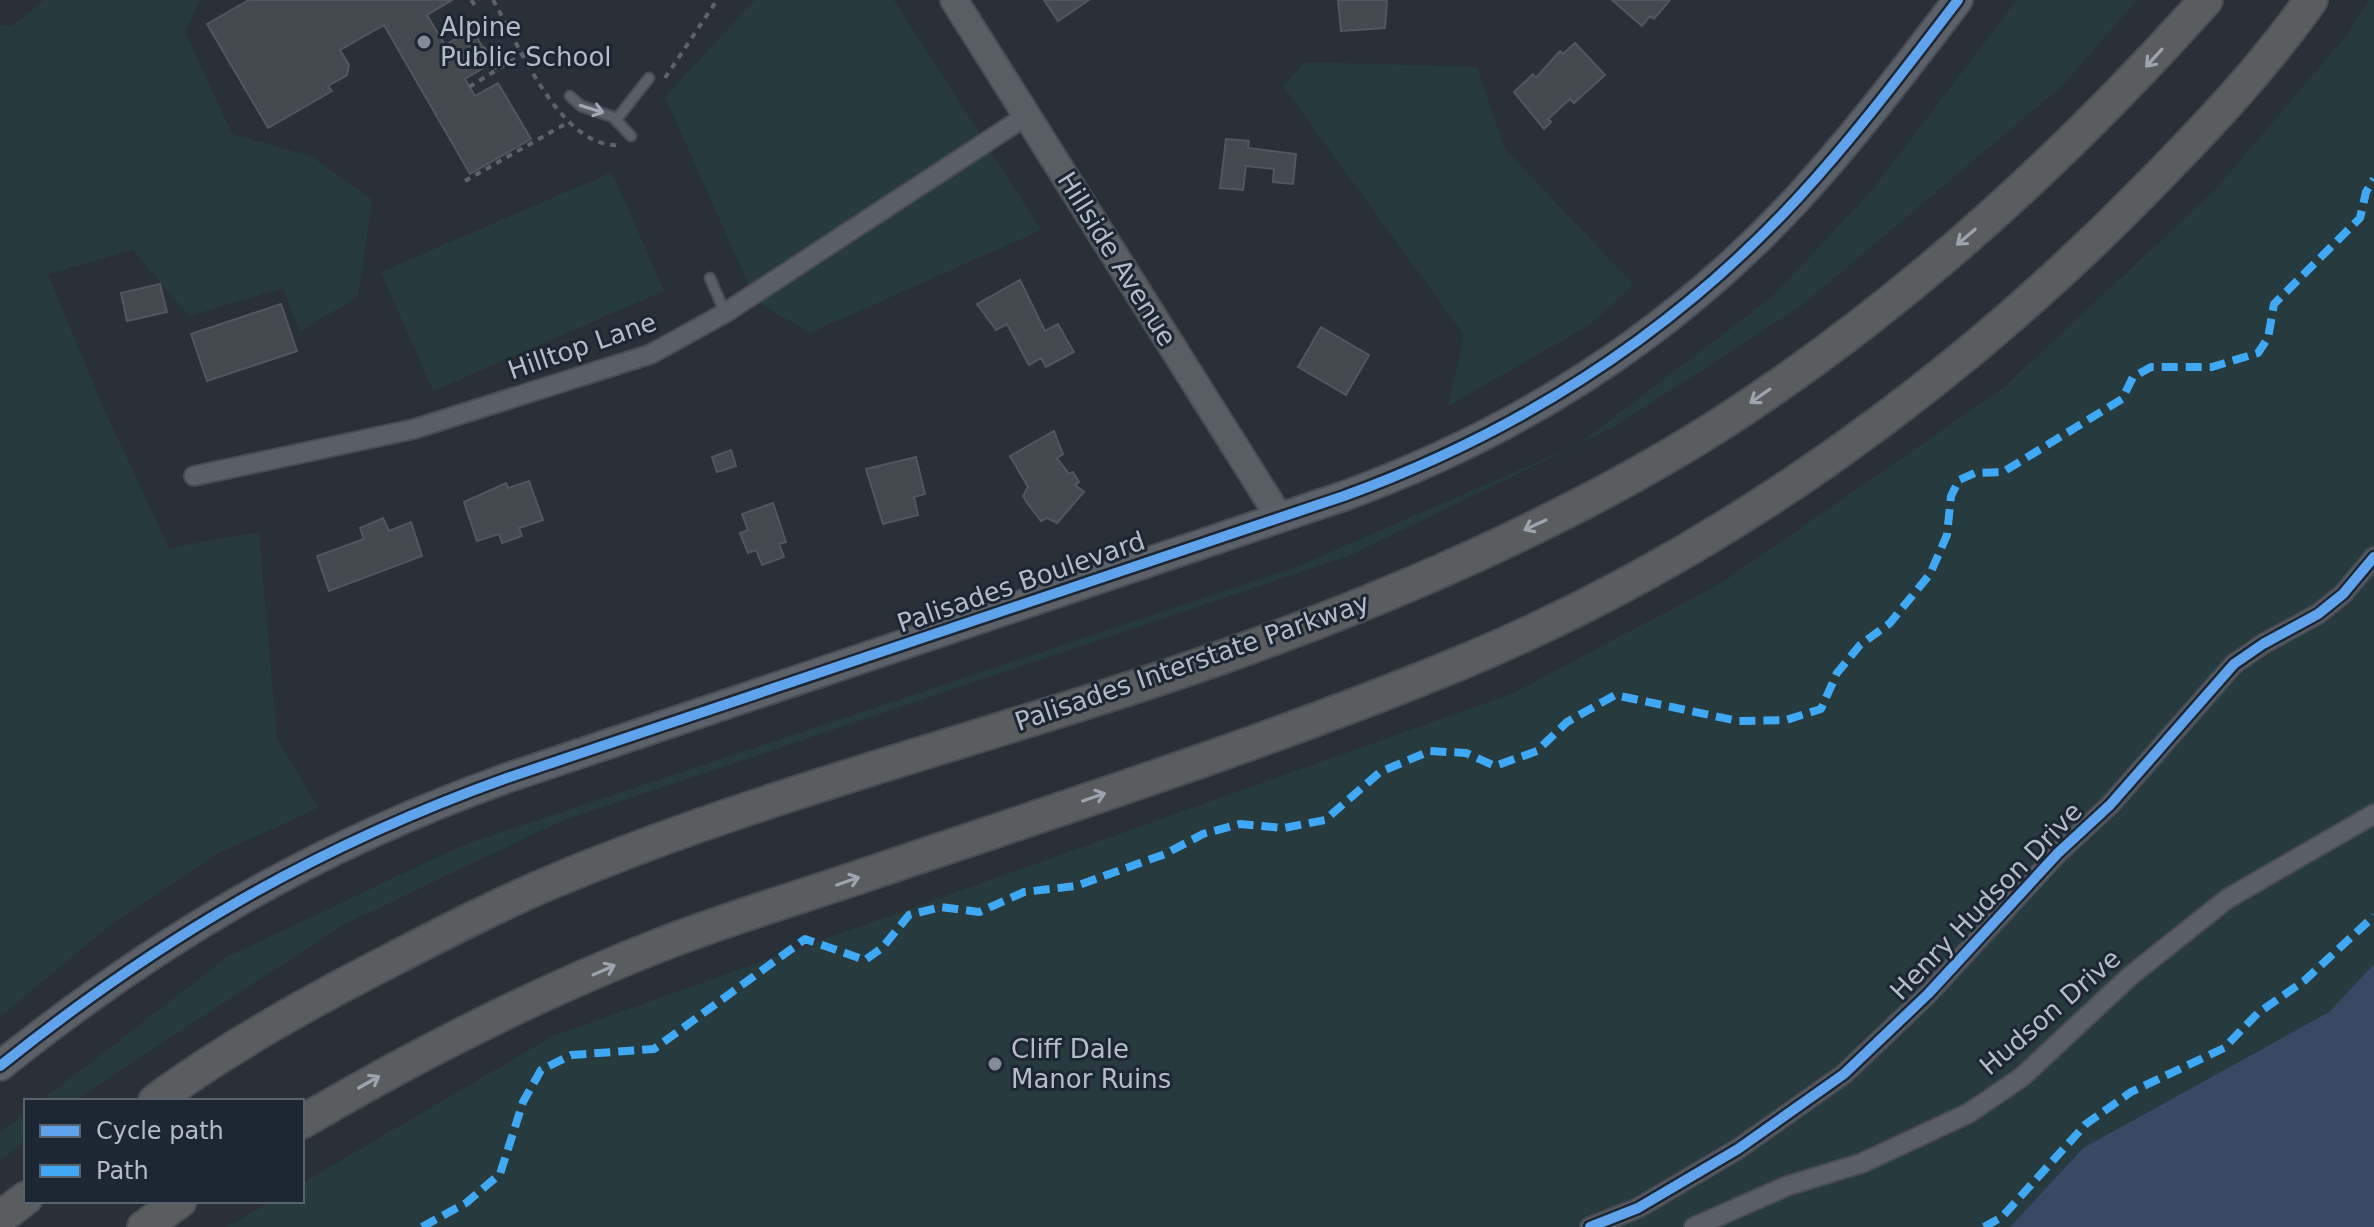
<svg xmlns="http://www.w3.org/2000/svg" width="2374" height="1227" font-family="'DejaVu Sans',sans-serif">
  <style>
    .green { fill: #273a3e }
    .water { fill: #384963 }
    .building { fill: #444950; stroke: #52575f; stroke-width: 2 }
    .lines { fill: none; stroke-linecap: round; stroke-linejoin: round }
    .service-casing { stroke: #484c53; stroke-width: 13 }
    .minor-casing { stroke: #484c53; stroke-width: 22 }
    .secondary-casing { stroke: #484c53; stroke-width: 30 }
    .primary-casing { stroke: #484c55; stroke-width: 32 }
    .motorway-casing { stroke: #474c53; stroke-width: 36 }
    .path { stroke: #5d636a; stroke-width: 4; stroke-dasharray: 6 6; stroke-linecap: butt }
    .service { stroke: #5a5e66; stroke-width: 9 }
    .minor { stroke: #5a5e66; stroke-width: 18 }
    .secondary { stroke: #595d64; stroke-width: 26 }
    .primary { stroke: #5c6168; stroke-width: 28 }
    .motorway { stroke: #5a5d60; stroke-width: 32 }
    .quiet { stroke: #3fa9f5; stroke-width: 8; stroke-dasharray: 16 8; stroke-linecap: butt }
    .cycleway-casing { stroke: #1d2633; stroke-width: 15 }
    .cycleway { stroke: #60a3ed; stroke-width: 10 }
    .oneway { stroke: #9ea4af }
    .oneway2 { stroke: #a2a9b5 }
    .poi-dot { fill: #848b96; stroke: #1d2633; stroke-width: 3 }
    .labels { text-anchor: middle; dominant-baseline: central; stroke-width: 6; stroke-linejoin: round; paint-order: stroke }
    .poi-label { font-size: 26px; fill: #b4bcc9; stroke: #1d2633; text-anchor: start }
    .street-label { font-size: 26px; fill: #b4bcc9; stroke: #1d2633 }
  </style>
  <rect width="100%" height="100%" fill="#2a3038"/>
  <path class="green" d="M44 0H200L185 32 232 134 313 157 372 200 358 296 300 332 283 288 189 316 133 250 48 274 102 405 169 548 259 532 277 738 318 808 217 854 113 923 0 1017V25L12 26Z
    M755 0H894L1041 230 810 333 756 301 665 97Z
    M2017 0H2137L2062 86 1801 306 1614 427 1349 556 559 822 341 926 74 1101H41L227 957 463 845 1296 567 1579 444 1774 295 1873 189Z
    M2369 0H2374V964L2329 1012 2083 1148 2010 1227H227L272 1201H302V1183L553 1036 1511 694 1721 583 2003 388 2215 190 2347 35Z
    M1306 62 1477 67 1505 149 1634 285 1588 326 1448 406 1464 335 1283 86Z
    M612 172 664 291 433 391 381 272Z
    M26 1112V1140L0 1161V1133Z"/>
  <path class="water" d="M2374 964V1227H2010L2083 1148 2329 1012Z"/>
  <path class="building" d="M249 0H452L427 15 445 45 472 29 492 63 465 79 475 96 498 83 531 139 470 174 384 25 340 50 349 65 347 75 328 86 332 91 268 128 207 24Z
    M1044 0H1089L1058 21Z
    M1338 0H1387L1385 28 1341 31Z
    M1612 0H1670L1654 19 1650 16 1642 26Z
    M1575 43 1605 75 1574 103 1570 99 1548 119 1551 122 1544 129 1514 92 1533 74 1536 78 1560 51 1563 54Z
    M1226 139 1249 141 1248 148 1296 154 1293 184 1273 182 1274 169 1246 166 1243 190 1220 188Z
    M1020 280 1045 331 1058 324 1074 352 1046 367 1041 358 1029 365 1007 324 996 330 977 304Z
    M160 284 167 312 127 321 121 293Z
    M281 304 297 351 207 381 191 334Z
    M1321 327 1369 355 1346 395 1298 367Z
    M1054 431 1063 454 1057 458 1069 474 1073 472 1079 482 1075 485 1084 492 1057 523 1047 518 1041 521 1027 503 1023 496 1028 487 1010 456Z
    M731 450 736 466 717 472 712 457Z
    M916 457 925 494 914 497 918 515 883 524 866 469Z
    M529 481 543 520 519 528 522 536 502 543 499 534 477 541 464 502 506 483 508 488Z
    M773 503 786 542 779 544 784 557 762 565 756 550 748 553 740 533 748 530 742 514Z
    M383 518 389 531 411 522 422 556 329 591 317 556 364 539 360 528Z"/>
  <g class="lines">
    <defs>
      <path id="service" d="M570 96 581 106 613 117 631 136
        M616 120 649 78
        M710 278 725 313"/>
      <path id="minor" d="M194 476 414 429 651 354 725 313 1026 116
        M1590 1227 1638 1208 1738 1149 1844 1074 1928 994 2058 853 2110 805 2234 664 2263 644 2318 614 2343 594 2374 557
        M1694 1227 1787 1186 1862 1163 1969 1113 2022 1077 2129 977 2227 899 2374 814"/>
      <path id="secondary" d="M954 0 1280 518"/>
      <path id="primary" d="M0 1066C160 938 314 847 507 778L1344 496C1517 433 1671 335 1797 199 1855 136 1906 68 1958 0"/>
      <path id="motorway" d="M155 1101C221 1052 295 1010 368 972 430 940 494 906 559 879 782 786 1018 731 1245 649 1405 591 1572 518 1716 427 1899 310 2062 161 2206 0
        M302 1122C416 1055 537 993 660 945 729 918 801 897 871 873 1068 806 1266 743 1458 664 1717 557 1954 386 2149 186 2206 128 2264 67 2311 0
        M0 1218 26 1198
        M144 1227 180 1201"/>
    </defs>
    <use href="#service" class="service-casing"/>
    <use href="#minor" class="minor-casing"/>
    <use href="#secondary" class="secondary-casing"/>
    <use href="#primary" class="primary-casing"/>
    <use href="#motorway" class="motorway-casing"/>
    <path class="path" d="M471 0 475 5 478 0
      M493 0C518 43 561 150 620 145
      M483 47 497 69
      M665 78 717 0
      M469 87 524 53
      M465 181 567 123"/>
    <use href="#service" class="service"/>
    <use href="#minor" class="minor"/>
    <use href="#secondary" class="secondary"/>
    <use href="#primary" class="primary"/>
    <use href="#motorway" class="motorway"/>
    <path class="quiet" d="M422 1227 466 1203 500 1174 523 1102 541 1070 571 1055 654 1049 805 939 865 960 882 948 909 915 941 907 979 912 1024 892 1076 886 1165 854 1203 834 1240 824 1284 828 1325 820 1380 772 1430 751 1466 753 1495 766 1537 751 1567 722 1615 695 1738 721 1786 720 1821 709 1837 673 1860 645 1890 623 1930 574 1947 535 1951 496 1959 480 1975 473 2003 472 2122 399 2133 377 2151 367H2212L2258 353 2268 338 2274 304 2360 218 2366 192 2374 179
      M1984 1227 2002 1217 2086 1124 2131 1092 2224 1048 2258 1013 2304 981 2374 916"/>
    <defs>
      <path id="cycleway" d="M0 1066C160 938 314 847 507 778L1344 496C1517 433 1671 335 1797 199 1855 136 1906 68 1958 0
        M1590 1227 1638 1208 1738 1149 1844 1074 1928 994 2058 853 2110 805 2234 664 2263 644 2318 614 2343 594 2374 557"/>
    </defs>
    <use href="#cycleway" class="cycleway-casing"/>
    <use href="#cycleway" class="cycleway"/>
  </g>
  <defs><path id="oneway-shaft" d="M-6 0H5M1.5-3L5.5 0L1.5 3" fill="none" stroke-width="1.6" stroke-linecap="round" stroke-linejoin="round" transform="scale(2)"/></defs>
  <g class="oneway">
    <use href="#oneway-shaft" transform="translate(2154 58) rotate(132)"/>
    <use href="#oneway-shaft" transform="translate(1966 237) rotate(140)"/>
    <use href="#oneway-shaft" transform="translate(1760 396) rotate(145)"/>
    <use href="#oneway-shaft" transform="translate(1535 525) rotate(155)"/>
    <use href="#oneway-shaft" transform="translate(1094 797) rotate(-19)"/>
    <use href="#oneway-shaft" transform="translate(848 881) rotate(-19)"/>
    <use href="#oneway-shaft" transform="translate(604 970) rotate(-24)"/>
    <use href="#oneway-shaft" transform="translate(369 1082) rotate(-30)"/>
  </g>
  <use class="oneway2" href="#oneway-shaft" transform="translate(592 109) rotate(17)"/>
  <g class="poi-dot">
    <circle cx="424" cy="42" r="8"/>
    <circle cx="995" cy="1064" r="8"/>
  </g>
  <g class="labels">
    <g class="poi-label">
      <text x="440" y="27">Alpine<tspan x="440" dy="30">Public School</tspan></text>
      <text x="1011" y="1049">Cliff Dale<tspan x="1011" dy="30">Manor Ruins</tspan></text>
    </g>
    <g class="street-label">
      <text transform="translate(1117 259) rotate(58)">Hillside Avenue</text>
      <text transform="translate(582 346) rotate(-19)">Hilltop Lane</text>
      <text transform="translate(1021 582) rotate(-19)">Palisades Boulevard</text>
      <text transform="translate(1192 662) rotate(-19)">Palisades Interstate Parkway</text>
      <text transform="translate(1986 901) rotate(-46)">Henry Hudson Drive</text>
      <text transform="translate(2050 1012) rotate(-41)">Hudson Drive</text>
    </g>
  </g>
  <rect x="24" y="1099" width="280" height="104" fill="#1d2633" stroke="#59626f" stroke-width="2"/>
  <rect x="40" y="1125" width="40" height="12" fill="#60a3ed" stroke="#59626f" stroke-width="2"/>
  <text x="96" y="1139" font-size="24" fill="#b4bcc9">Cycle path</text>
  <rect x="40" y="1165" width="40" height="12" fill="#3fa9f5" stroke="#59626f" stroke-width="2"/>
  <text x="96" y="1179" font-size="24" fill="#b4bcc9">Path</text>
</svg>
